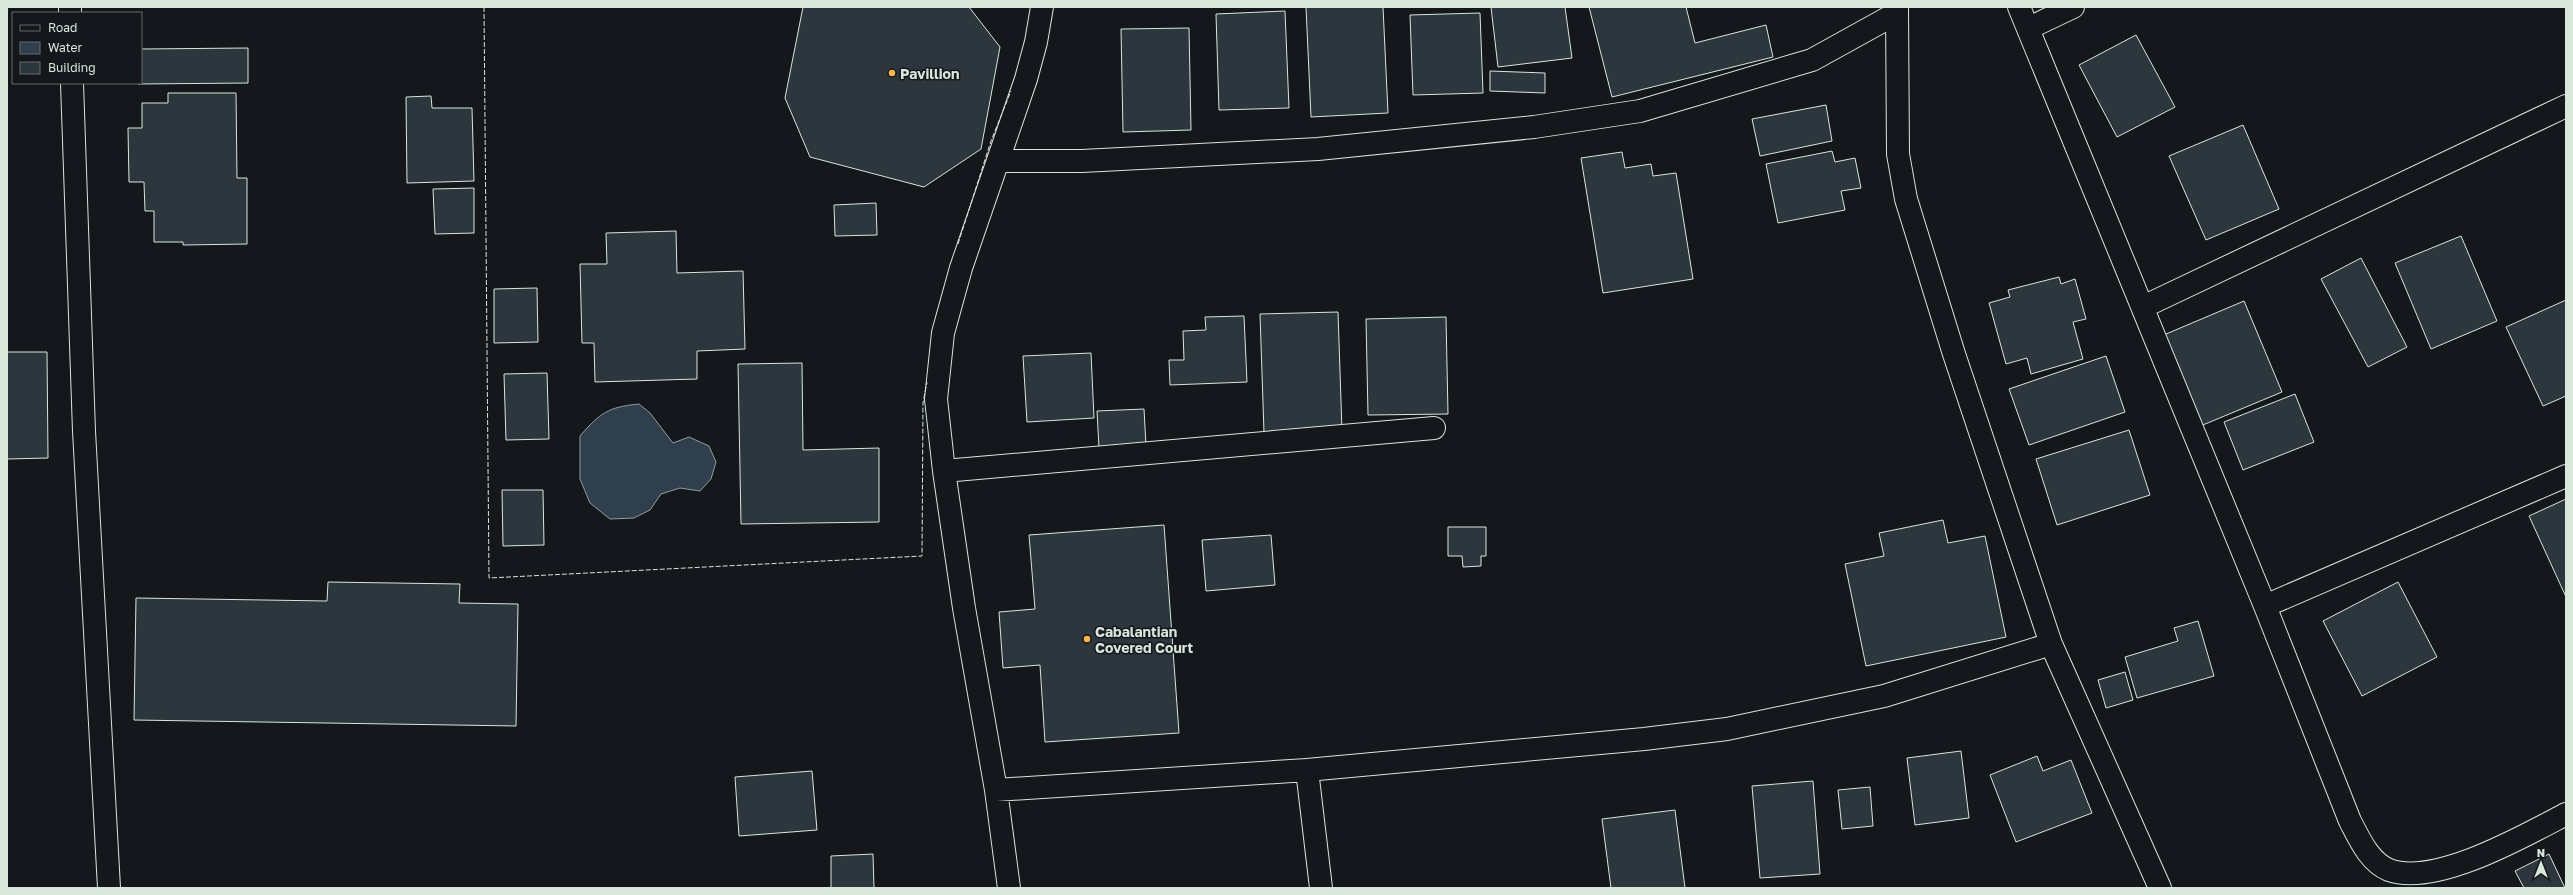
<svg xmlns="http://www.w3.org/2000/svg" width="2573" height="895" font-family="'Golos Text',sans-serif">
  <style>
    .water { fill: #2f3f4d; stroke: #939e99 }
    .building { fill: #2c363c; stroke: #d8e6dc }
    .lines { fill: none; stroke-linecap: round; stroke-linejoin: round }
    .minor-casing { stroke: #d8e6dc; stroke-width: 24 }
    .minor { stroke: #14181c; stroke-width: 22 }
    .fence { stroke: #d8e6dc; stroke-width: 1; stroke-dasharray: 5 2; stroke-linecap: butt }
    .poi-dot { fill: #ffb74d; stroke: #14181c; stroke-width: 1.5 }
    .labels { text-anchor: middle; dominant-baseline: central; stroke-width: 3; stroke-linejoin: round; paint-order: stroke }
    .poi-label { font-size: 14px; font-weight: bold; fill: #d8e6dc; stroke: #14181c; text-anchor: start }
  </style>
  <rect width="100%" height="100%" fill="#14181c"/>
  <path class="water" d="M639 404 650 413 673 443 689 437 709 446 716 462 711 479 700 491 680 488 661 494 650 510 634 518 610 519 590 503 580 479V436C600 413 608 407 639 404Z"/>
  <path class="building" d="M803 7H969L1000 47 981 149 924 187 810 157 785 98Z
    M1306 7H1383L1388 113 1311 117Z
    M1491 7H1565L1572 58 1498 67Z
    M1589 7H1686L1695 43 1766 25 1773 57 1612 97Z
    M1285 11 1289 108 1219 110 1216 14Z
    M1480 13 1483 93 1413 95 1410 15Z
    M1189 28 1191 130 1123 132 1121 29Z
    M2136 35 2175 107 2117 137 2079 65Z
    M248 48V83L138 84 141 83V49Z
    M1490 71 1545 73V93L1490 91Z
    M168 93H236L237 178H247V244L183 245V242H154V211H145L144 182H129L128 128H142V103H168Z
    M431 96 432 108H472L474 181 407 183 406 97Z
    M1826 105 1832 141 1760 156 1752 119Z
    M2243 125 2279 209 2206 240 2169 156Z
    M1832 151 1835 162 1855 158 1861 188 1841 191 1845 210 1778 223 1766 164Z
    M1622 152 1625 168 1651 164 1653 176 1676 173 1693 279 1603 293 1581 158Z
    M474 188V233L435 234 433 189Z
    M876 203 877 235 835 236 834 205Z
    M676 231 677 273 743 271 745 349 697 351V379L595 382 594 343H582L580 264H607L606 233Z
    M2461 236 2497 321 2431 349 2395 263Z
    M2361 258 2407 347 2368 367 2321 279Z
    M2059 277 2061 284 2075 279 2086 319 2073 322 2083 359 2031 374 2027 358 2006 364 1989 303 2010 297 2008 290Z
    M537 288 538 342 494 343V289Z
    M2566 300V396L2543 406 2506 327Z
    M2244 301 2282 392 2198 427 2159 337Z
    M1338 312 1342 431 1264 433 1260 314Z
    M1244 316 1247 382 1170 385 1169 360H1184L1183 331 1206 330 1205 317Z
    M1446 317 1448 414 1368 415 1366 319Z
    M7 352H47L48 458 7 459Z
    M1091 353 1094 418 1027 422 1023 356Z
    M2106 356 2125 412 2029 445 2009 389Z
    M802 363 803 450 879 448V522L741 524 738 364Z
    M547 373 549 439 506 440 504 374Z
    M2295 394 2314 442 2243 470 2224 422Z
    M1144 409 1146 446 1099 448 1097 411Z
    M2129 430 2150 495 2057 525 2036 459Z
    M502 490H543L544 545 503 546Z
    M2566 499V597L2529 516Z
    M1943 520 1948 543 1985 536 2006 637 1866 666 1845 564 1884 556 1879 533Z
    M1164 525 1179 733 1045 742 1040 665 1003 668 999 612 1035 609 1029 535Z
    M1448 527H1486V556H1481V566L1463 567 1462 556H1448Z
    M1271 535 1275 585 1206 591 1202 540Z
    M328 582 460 584 459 603 518 604 516 726 134 720 136 598 327 601Z
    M2398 582 2437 657 2362 696 2323 621Z
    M2198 621 2214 676 2137 698 2125 657 2178 641 2174 628Z
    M2125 672 2133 700 2106 708 2098 680Z
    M1961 751 1969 818 1915 825 1907 758Z
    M2037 756 2043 771 2071 760 2092 813 2016 842 1990 775Z
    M812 771 817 830 739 836 735 777Z
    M1813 781 1820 874 1760 878 1752 786Z
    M1870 787 1873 826 1842 829 1838 790Z
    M1675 810 1685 888H1611L1602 819Z
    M873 854 874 888H831V856Z
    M2549 854 2565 888H2524L2515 871Z"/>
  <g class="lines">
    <defs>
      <path id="minor" d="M70 7V13
        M1897 7 1898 154 1906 199 1954 354 2051 644 2160 888
        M2019 7 2265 606 2350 821C2359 838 2369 862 2389 870 2435 887 2524 836 2566 814
        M2029 28 2073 7
        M72 83 84 431 109 888
        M999 161H1082L1318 149 1534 127 1640 111 1812 60 1897 13
        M2143 307 2566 106
        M944 471 1434 428
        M2265 606 2566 476
        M1307 770 1321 888
        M996 790 1307 770 1644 739 1727 729 1884 696 2051 644
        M1009 888 996 790 964 608 944 471 936 399 943 333 961 268 1026 79 1036 42 1042 7"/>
    </defs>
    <use href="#minor" class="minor-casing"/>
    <use href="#minor" class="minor"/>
    <path class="fence" d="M484 7 489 578 922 556 923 403 927 382
      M958 244 991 141 1011 91"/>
  </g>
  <g class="poi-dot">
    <circle cx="892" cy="73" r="4"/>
    <circle cx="1087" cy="639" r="4"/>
  </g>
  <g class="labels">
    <g class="poi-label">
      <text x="900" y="73">Pavillion</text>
      <text x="1095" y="631">Cabalantian<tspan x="1095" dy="16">Covered Court</tspan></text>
    </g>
  </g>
  <rect width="2573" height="895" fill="none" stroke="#d8e6dc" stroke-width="16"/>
  <rect x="12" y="12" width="130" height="72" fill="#14181c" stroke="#626a69"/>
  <rect x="20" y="25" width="20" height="6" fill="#14181c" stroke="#626a69"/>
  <text x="48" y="32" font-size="12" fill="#d8e6dc">Road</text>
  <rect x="20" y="42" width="20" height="12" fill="#2f3f4d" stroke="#626a69"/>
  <text x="48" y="52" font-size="12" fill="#d8e6dc">Water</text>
  <rect x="20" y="62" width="20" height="12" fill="#2c363c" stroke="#626a69"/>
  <text x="48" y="72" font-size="12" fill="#d8e6dc">Building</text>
  <g transform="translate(2541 863)" stroke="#14181c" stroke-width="3" paint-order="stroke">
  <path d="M0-3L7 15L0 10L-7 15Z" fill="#d8e6dc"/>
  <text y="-6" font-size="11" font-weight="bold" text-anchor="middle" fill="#d8e6dc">N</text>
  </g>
</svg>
